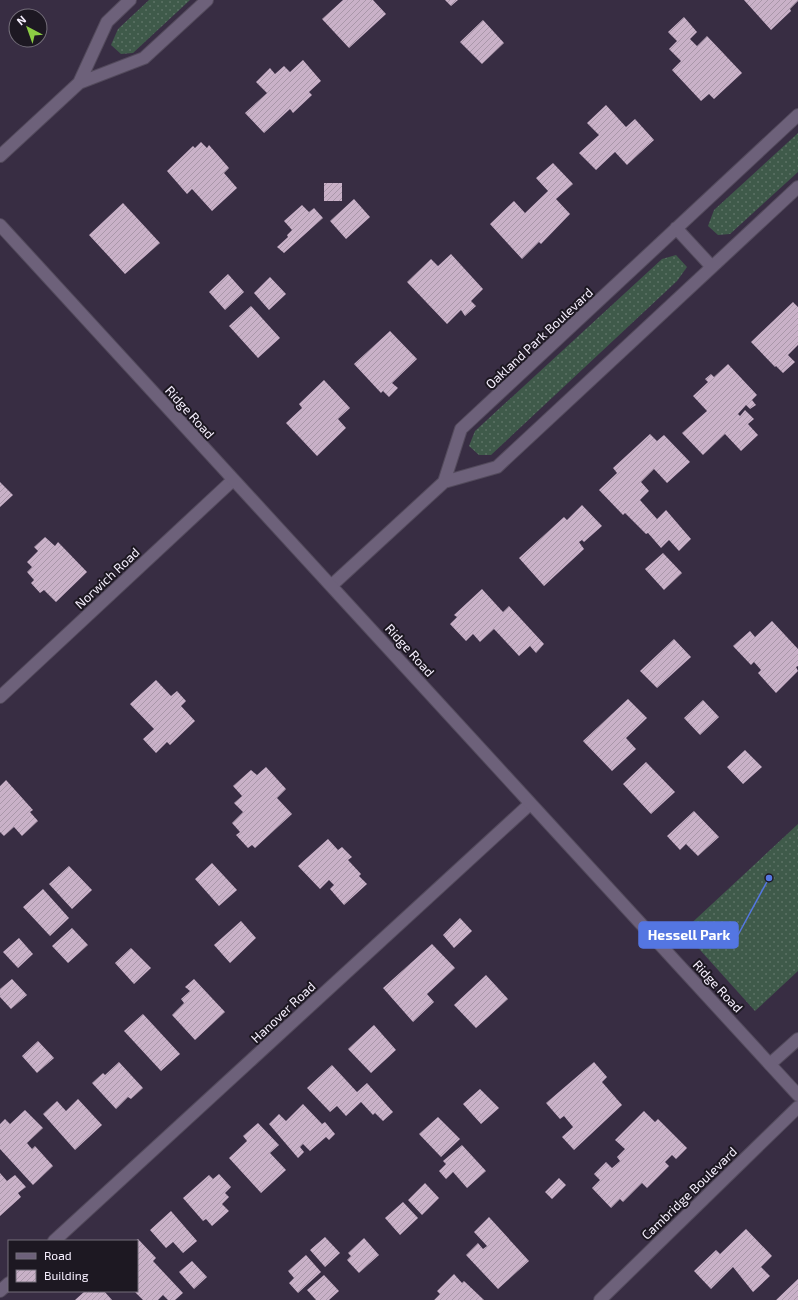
<svg xmlns="http://www.w3.org/2000/svg" width="798" height="1300" font-family="'Exo 2',sans-serif">
  <style>
    .grass { fill: url(#grass-dots) }
    .building { fill: url(#building-hatch) }
    .lines { fill: none; stroke-linecap: round; stroke-linejoin: round }
    .street-casing { stroke: #534a5c; stroke-width: 14 }
    .secondary-casing { stroke: #534a5c; stroke-width: 14 }
    .street { stroke: #6d617a; stroke-width: 12 }
    .secondary { stroke: #6d617a; stroke-width: 12 }
    .labels { text-anchor: middle; dominant-baseline: central; stroke-width: 4; stroke-linejoin: round; paint-order: stroke }
    .street-label { font-size: 13px; fill: #f7f0ff; stroke: #1d1822 }
    .leader { fill: none; stroke: #5476e2; stroke-width: 1.5 }
    .callout-dot { fill: #5476e2; stroke: #1d1822; stroke-width: 1.5 }
    .callout { fill: #5476e2; stroke: #5476e2; stroke-width: 1.5 }
    .callout-label { font-size: 14px; text-anchor: middle; font-weight: bold; fill: #fff }
  </style>
  <defs>
    <pattern id="grass-dots" width="8" height="8" patternUnits="userSpaceOnUse"><rect width="8" height="8" fill="#3f5a4a"/><path d="M2 2h.1M6 6h.1" fill="none" stroke="#5c7265" stroke-width="1.8" stroke-linecap="round"/></pattern>
    <pattern id="building-hatch" width="6" height="6" patternUnits="userSpaceOnUse"><rect width="6" height="6" fill="#c9b1c8"/><path d="M-1 1l2-2M0 6l6-6M5 7l2-2" fill="none" stroke="#a997a9"/></pattern>
  </defs>
  <rect width="100%" height="100%" fill="#382d43"/>
  <path class="grass" d="M149 0H190L133 53 121 54 111 45 118 29Z
    M798 133V172L730 234 718 235 708 226 714 210Z
    M676 255 687 267 677 281 491 455H479L469 446 475 431 662 259Z
    M798 824V971L755 1011 683 931Z"/>
  <path class="building" d="M343 0H373L386 14 349 48 322 19Z
    M445 0H458L451 6Z
    M744 0H798V1L790 9 791 11 771 30Z
    M684 17 697 32 690 39 697 46 707 36 742 73 714 99 709 94 701 101 672 70 681 61 669 49 677 41 668 32Z
    M483 20 504 43 482 64 460 42Z
    M303 60 321 81 309 92 312 95 293 113 290 109 264 133 245 113 267 93 256 82 270 68 275 74 284 66 290 72Z
    M606 105 626 127 635 119 654 140 627 165 615 152 596 170 579 153 599 135 587 123Z
    M201 142 207 148 209 145 229 168 224 173 237 188 212 211 192 189 187 194 167 171 193 146 195 148Z
    M553 163 573 184 556 199 570 214 541 244 539 242 522 259 490 224 514 201 525 213 548 191 536 178Z
    M324 183H342V201H324Z
    M354 199 370 217 346 239 330 221Z
    M123 203 160 243 125 274 89 235Z
    M302 205 309 212 314 208 323 218 284 253 277 247 288 237 287 235 292 230 284 221Z
    M451 254 483 289 471 301 476 306 465 316 461 310 447 324 407 282 431 259 438 266Z
    M228 274 244 292 225 310 209 292Z
    M270 277 286 294 269 310 254 293Z
    M793 302 798 307V345L788 355 795 362 783 373 776 366 775 367 751 342Z
    M251 306 280 338 258 358 229 326Z
    M390 331 417 359 392 383 398 388 389 397 383 391 381 393 354 364Z
    M728 364 757 395 752 400 756 405 750 409 746 405 738 414 740 416 745 410 754 419 748 424 758 435 741 451 725 434 703 455 682 433 707 411 693 396 708 382 705 379 711 374 714 377Z
    M324 380 350 408 338 419 346 428 317 456 286 423 302 408 299 404Z
    M650 434 657 441 664 435 690 462 667 483 654 469 641 482 649 491 640 500 657 519 666 510 691 539 679 551 669 540 661 548 648 533 646 534 625 513 623 515 599 490 617 473 613 468Z
    M0 482 13 495 0 507Z
    M582 505 602 526 584 542 582 540 579 542 584 549 544 586 519 558 564 517 567 520Z
    M45 537 55 546 58 542 87 572 56 602 44 590 40 593 31 583 34 580 27 572 32 567 27 562 38 551 34 547Z
    M663 553 682 573 664 590 645 569Z
    M482 589 503 612 509 606 544 644 536 653 530 646 519 656 494 629 480 642 473 634 466 641 450 624 457 617 454 615Z
    M772 621 798 649V666L796 667 798 671 776 693 758 673 761 670 754 662 751 665 733 646 750 631 755 637Z
    M674 639 691 657 657 688 640 671Z
    M156 680 171 696 177 691 186 701 181 706 195 721 170 745 167 742 156 753 143 739 154 729 130 704Z
    M628 699 647 718 626 738 636 749 612 771 583 741Z
    M703 700 719 717 700 735 684 718Z
    M745 750 762 767 743 784 727 767Z
    M646 762 675 792 651 814 623 784Z
    M266 767 286 789 277 798 292 814 255 848 252 845 248 848 236 835 240 832 232 823 243 812 234 803 242 796 233 786 251 770 257 775Z
    M6 780 33 810 30 812 38 821 22 836 14 827 4 836 0 832V786Z
    M694 811 719 837 698 856 686 844 680 850 667 836Z
    M328 839 338 850 342 847 352 857 348 860 361 874 359 876 367 884 344 905 330 889 334 885 329 880 320 889 298 866Z
    M212 863 237 890 219 906 195 879Z
    M69 866 92 890 72 909 49 884Z
    M43 889 69 918 50 936 23 907Z
    M460 918 472 931 454 948 443 935Z
    M241 921 256 938 230 963 214 945Z
    M72 928 88 945 68 963 52 946Z
    M19 938 33 954 18 968 3 952Z
    M432 944 455 968 427 994 434 1002 413 1022 383 988Z
    M131 948 151 968 134 984 115 963Z
    M486 975 508 999 476 1028 454 1005Z
    M12 979 27 995 11 1009 0 997V989Z
    M194 979 225 1012 195 1040 172 1015 184 1003 181 999 190 991 185 987Z
    M143 1014 180 1054 161 1071 124 1031Z
    M374 1025 396 1050 371 1073 348 1049Z
    M38 1041 54 1058 37 1073 22 1056Z
    M119 1062 143 1088 131 1099 128 1097 116 1109 92 1083 103 1073 105 1075Z
    M594 1062 607 1077 602 1082 622 1105 574 1150 562 1137 573 1127 564 1116 560 1119 546 1103Z
    M332 1065 357 1092 367 1083 393 1112 383 1121 375 1113 373 1115 361 1102 346 1116 337 1106 330 1112 307 1088Z
    M480 1089 499 1108 481 1124 463 1104Z
    M78 1099 102 1125 75 1150 43 1114 57 1101 66 1111Z
    M303 1104 322 1124 325 1122 335 1134 329 1140 326 1137 310 1151 303 1144 300 1147 304 1152 298 1158 269 1124 279 1114 286 1121Z
    M25 1110 43 1128 27 1143 32 1149 35 1146 53 1166 33 1185 0 1149V1124L5 1119 10 1124Z
    M644 1111 655 1122 658 1119 687 1148 676 1159 672 1155 665 1162 669 1166 647 1188 642 1183 623 1202 620 1199 611 1208 592 1188 600 1180 594 1174 606 1162 612 1168 620 1161 617 1157 625 1149 615 1140Z
    M438 1117 460 1139 441 1157 419 1134Z
    M258 1123 279 1145 270 1153 286 1170 261 1193 229 1158 247 1141 243 1136Z
    M462 1145 486 1171 467 1188 453 1172 446 1179 439 1171 446 1164 443 1161Z
    M0 1173 7 1181 15 1175 26 1187 18 1193 21 1197 0 1216Z
    M219 1174 231 1187 225 1193 229 1197 222 1204 229 1211 212 1226 206 1219 203 1221 183 1198 209 1175 213 1179Z
    M559 1178 566 1185 552 1199 545 1192Z
    M425 1183 439 1198 422 1215 408 1200Z
    M403 1202 418 1218 400 1235 385 1218Z
    M171 1211 197 1241 183 1253 173 1242 166 1248 150 1230Z
    M489 1217 529 1261 498 1289 466 1255 478 1243 483 1249 487 1246 474 1232Z
    M746 1229 772 1256 761 1267 770 1276 753 1292 733 1267 711 1289 694 1271 716 1250 720 1254Z
    M325 1237 340 1253 325 1267 310 1250Z
    M364 1238 379 1255 359 1273 347 1260 351 1256 348 1253Z
    M138 1239 156 1258 153 1261 183 1293 175 1300H168L163 1295 158 1300H143L134 1291H137V1241H135Z
    M306 1255 321 1272 298 1293 289 1283 294 1278 288 1271Z
    M192 1261 207 1277 194 1289 179 1272Z
    M454 1274 462 1283 464 1281 484 1300H434L440 1294 437 1291Z
    M324 1275 339 1291 329 1300H316L307 1290Z
    M798 1279V1300H776Z
    M85 1291H104L112 1300H75Z"/>
  <g class="lines">
    <defs>
      <path id="street" d="M79 83 107 22 130 0
        M0 156 79 83 144 58 207 0
        M676 228 712 267
        M444 482 461 429 798 115
        M332 585 444 482 497 467 798 187
        M0 697 233 480
        M770 1064 798 1039
        M54 1241 530 804
        M0 1291 9 1283
        M600 1300 798 1107"/>
      <path id="secondary" d="M0 225 798 1095"/>
    </defs>
    <use href="#street" class="street-casing"/>
    <use href="#secondary" class="secondary-casing"/>
    <use href="#street" class="street"/>
    <use href="#secondary" class="secondary"/>
  </g>
  <g class="labels">
    <g class="street-label">
      <text transform="translate(539 338) rotate(-43)">Oakland Park Boulevard</text>
      <text transform="translate(190 412) rotate(48)">Ridge Road</text>
      <text transform="translate(107 578) rotate(-43)">Norwich Road</text>
      <text transform="translate(410 650) rotate(48)">Ridge Road</text>
      <text transform="translate(718 986) rotate(47)">Ridge Road</text>
      <text transform="translate(283 1012) rotate(-43)">Hanover Road</text>
      <text transform="translate(689 1193) rotate(-44)">Cambridge Boulevard</text>
    </g>
  </g>
  <path class="leader" d="M769 878L738 935"/>
  <circle class="callout-dot" cx="769" cy="878" r="4"/>
  <rect class="callout" x="639" y="922" width="99" height="26" rx="4"/>
  <g class="callout-label">
    <text x="689" y="940">Hessell Park</text>
  </g>
  <rect x="8" y="1240" width="130" height="52" fill="#1d1822" stroke="#746e7a"/>
  <rect x="16" y="1253" width="20" height="6" fill="#6d617a" stroke="#746e7a"/>
  <text x="44" y="1260" font-size="12" fill="#f7f0ff">Road</text>
  <rect x="16" y="1270" width="20" height="12" fill="url(#building-hatch)" stroke="#746e7a"/>
  <text x="44" y="1280" font-size="12" fill="#f7f0ff">Building</text>
  <g transform="translate(28 28) rotate(319)"><circle r="19" fill="#1d1822" stroke="#746e7a"/>
  <path d="M0-3L7 15L0 10L-7 15Z" fill="#8dce44"/>
  <text y="-6" font-size="11" font-weight="bold" text-anchor="middle" fill="#f7f0ff">N</text>
  </g>
</svg>
